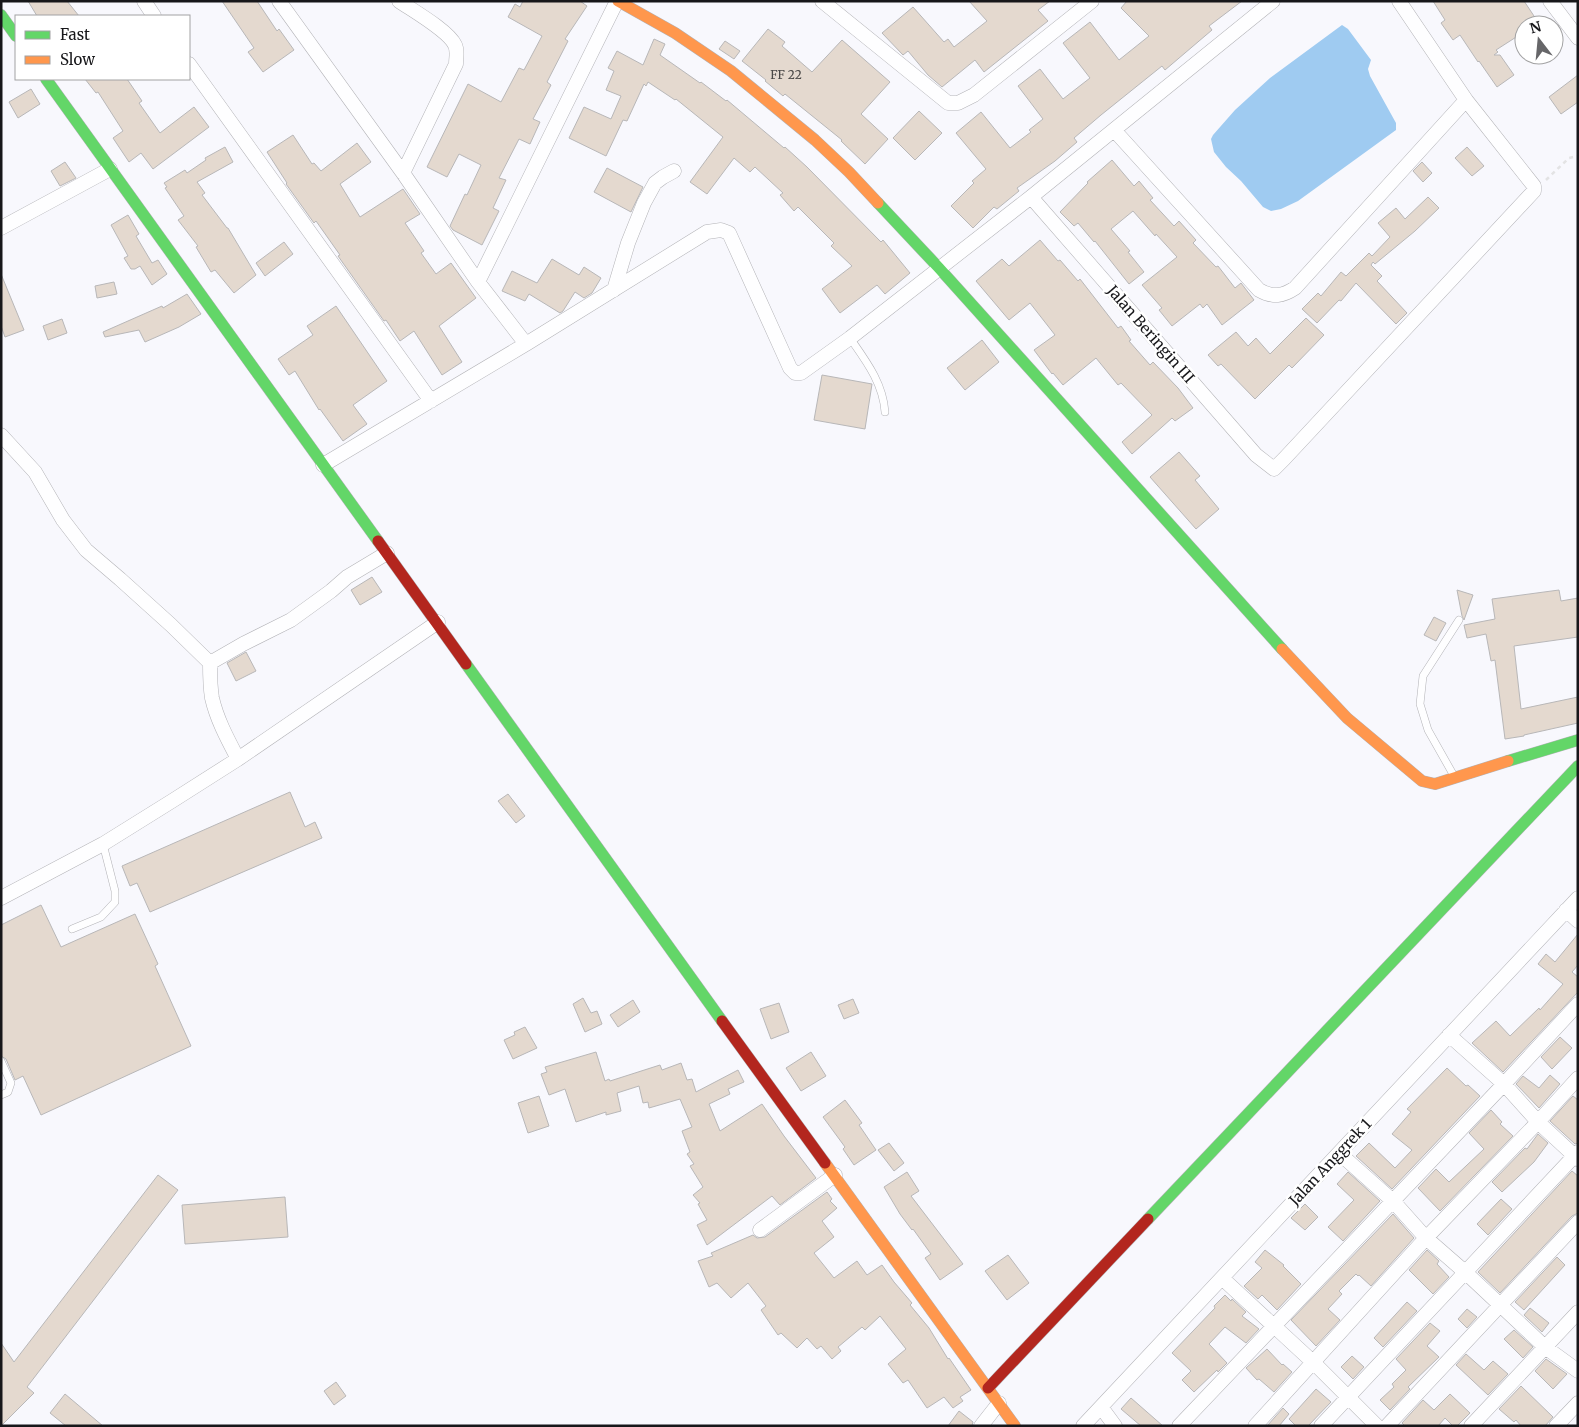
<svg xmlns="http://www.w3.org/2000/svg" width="1579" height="1427" font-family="Merriweather,serif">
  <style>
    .water { fill: #9fcbf1 }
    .building { fill: #e4d9cf; stroke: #b8b7b8 }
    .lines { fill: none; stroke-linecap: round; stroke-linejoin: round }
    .lane-casing { stroke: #b3b3b7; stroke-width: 8 }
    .street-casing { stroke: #b3b3b7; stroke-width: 15 }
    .fast-casing { stroke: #b3b3b7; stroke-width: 12 }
    .slow-casing { stroke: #b3b3b7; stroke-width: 12 }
    .jam-casing { stroke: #b3b3b7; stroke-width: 12 }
    .path { stroke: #e3e3e4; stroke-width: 2.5; stroke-dasharray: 4 4; stroke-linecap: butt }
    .lane { stroke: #fefeff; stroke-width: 7 }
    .street { stroke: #fefeff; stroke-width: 14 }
    .fast { stroke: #63d668; stroke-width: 11 }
    .slow { stroke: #ff974d; stroke-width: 11 }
    .jam { stroke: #b3261e; stroke-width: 11 }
    .labels { text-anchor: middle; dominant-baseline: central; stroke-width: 5; stroke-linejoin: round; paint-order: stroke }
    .number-label { font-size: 12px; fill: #4a4847 }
    .street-label { font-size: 15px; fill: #17171a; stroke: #fff }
  </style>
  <rect width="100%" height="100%" fill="#f8f8fd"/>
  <path class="water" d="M1342 25 1348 29 1371 60 1368 69 1370 76 1396 123V130L1298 201 1281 209 1271 211 1263 207 1241 181 1226 167 1214 152 1211 139 1213 135 1235 110 1270 78Z"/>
  <path class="building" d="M28 1H67L79 16H37Z
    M222 1H257L277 31 279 29 294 50 263 72 248 52 254 48Z
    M523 1H580L587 6 565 39 568 41 547 82 551 85 533 119 540 122 530 144 519 139 499 178 506 180 493 208 499 211 482 245 453 230 450 226 465 194 467 195 481 165 459 154 447 177 427 167 468 84 501 102 519 68 524 70 542 36 508 17 515 4 520 7Z
    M969 1H1050L1038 10 1048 21 984 72 975 60 942 87 928 75 908 51 903 55 882 33 913 7 944 42 948 39 954 47 987 21Z
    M1127 1H1242L1209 26 1212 30 1165 70 1162 66 1101 115 1074 138 1077 142 1055 161 1017 188 1019 191 997 209 994 207 973 228 951 206 974 183 972 181 986 169 956 133 981 112 1010 148 1031 132 1029 130 1043 119 1018 86 1040 69 1063 99 1090 78 1063 43 1090 22 1119 60 1149 36 1121 8Z
    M1433 1H1524L1540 25H1524V32L1496 50 1498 52 1494 55H1500L1514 75 1497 87 1479 61 1478 62 1460 35 1453 40 1441 23 1445 20Z
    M768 29 785 42 782 46 812 72 842 40 890 82 861 114 888 139 865 164 841 141 842 140 785 94 783 96 765 81 766 80 742 61Z
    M654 39 665 44 660 55 700 83 701 82 726 101 727 100 784 148 785 147 807 167 881 242 883 240 910 273 885 294 877 285 840 313 822 289 852 266 831 246 834 243 798 207 794 211 780 195 783 193 755 167 750 172 734 158 707 194 690 182 723 137 676 99 675 100 648 82 646 86 644 84 627 121 623 120 606 156 569 138 584 107 611 119 621 96 606 90 614 71 608 68 617 51 643 65Z
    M725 41 740 51 734 59 719 49Z
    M1578 75V102L1561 114 1549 97Z
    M85 79H127L142 101 139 103 160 133 194 107 209 127 153 169 141 153 129 162 113 138 123 131 98 92 96 93Z
    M31 89 40 104 18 118 9 102Z
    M919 111 942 133 915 160 893 138Z
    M293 135 312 164 314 163 321 171 357 143 371 162 340 184 360 217 403 189 420 214 405 223 424 251 421 253 436 274 451 263 476 298 439 326 462 362 442 375 414 331 400 341 386 320 384 321 338 256 340 255 316 221 314 223 286 184 287 183 267 152Z
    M225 147 233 162 197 182 205 193 202 195 227 228H228L256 275 234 293 215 270 211 272 196 247 198 246 178 220 184 216 165 188 167 187 164 183 185 170 187 173 206 160 205 158Z
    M1467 147 1484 166 1472 176 1455 158Z
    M1112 160 1134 186 1139 181 1153 198 1150 200 1174 226 1179 221 1196 240 1193 243 1216 267 1218 266 1235 288 1241 283 1254 300 1222 325 1207 304 1203 308 1200 304 1172 326 1159 310 1162 308 1142 285 1177 257 1156 234 1155 236 1133 211 1111 229 1130 251 1128 252 1144 272 1129 284 1095 241 1094 242 1078 223 1074 226 1060 212 1088 183 1087 182Z
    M65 162 76 178 60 186 51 171Z
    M1422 162 1432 173 1423 182 1413 171Z
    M607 168 643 187 631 212 594 192Z
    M1428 197 1439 208 1415 231 1375 264 1373 262 1371 265 1382 276 1377 281 1407 313 1396 324 1356 283 1341 301 1339 300 1317 323 1302 309 1318 293 1321 296 1341 272 1346 276 1369 253 1372 256 1390 237 1378 223 1396 208 1405 219Z
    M128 215 139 234 136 236 152 263 158 260 167 274 152 285 140 266 135 269H131L124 258 128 256 111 225Z
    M1040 240 1058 261 1060 260 1078 281 1080 279 1118 328 1121 326 1131 340 1129 341 1150 365 1153 362 1178 388 1193 408 1175 421 1172 418 1132 454 1122 442 1152 415 1121 383 1118 385 1096 358 1063 385 1053 373 1052 374 1034 350 1055 335 1030 303 1009 320 976 281 1002 259 1009 266Z
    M284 242 293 254 265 276 256 263Z
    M552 259 579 275 584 267 601 278 592 293 584 298 575 292 563 311 560 313 529 294 525 301 502 291 512 271 537 283Z
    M1 274 24 330 5 337 1 326Z
    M114 282 117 294 97 298 95 286Z
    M187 294 201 314 179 327 145 342 139 330 105 337 103 332 162 306 163 308Z
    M336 306 387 381 353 405 367 424 343 441 320 409 319 410 295 371 289 375 278 359 313 335 307 326Z
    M1306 318 1324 335 1292 368 1289 365 1255 399 1221 364 1218 366 1208 355 1236 332 1248 346 1256 338 1270 354Z
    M62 319 67 333 48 340 43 326Z
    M982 340 999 362 965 390 947 368Z
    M822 375 872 384 865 429 814 420Z
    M1179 452 1200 476 1195 480 1219 509 1196 529 1150 477Z
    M372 577 382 592 360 605 351 590Z
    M1457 590 1473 595 1464 620 1462 616Z
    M1559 590 1561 601 1578 598V637L1514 646 1521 709 1578 697V723L1524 735V736L1505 739 1495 660 1491 661 1486 634 1467 638 1464 625 1495 619 1492 599Z
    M1434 617 1446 623 1436 641 1424 635Z
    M246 652 256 671 236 681 227 663Z
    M290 792 305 827 315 822 322 838 150 912 137 883 130 886 122 866Z
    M508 794 525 816 516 823 498 801Z
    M41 905 61 947 135 914 158 964 155 966 191 1046 41 1115 23 1076 15 1080 6 1059 1 1056V925Z
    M1578 934V965L1572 972 1578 977V992L1503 1072 1472 1043 1496 1021 1510 1036 1539 1008 1540 1010 1563 984 1538 964 1546 954 1555 962Z
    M583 998 591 1013 597 1011 602 1024 585 1032 573 1004Z
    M853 999 859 1013 844 1019 838 1005Z
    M633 1000 640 1012 618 1027 610 1015Z
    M779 1003 789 1032 771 1039 760 1009Z
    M525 1027 537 1048 513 1059 504 1040 515 1035 514 1032Z
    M1560 1037 1572 1048 1552 1069 1541 1057Z
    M596 1052 605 1081 609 1079 610 1081 660 1065 662 1070 681 1063 687 1080 692 1079 696 1092 738 1070 744 1082 728 1089 730 1094 709 1104 720 1131 762 1104 784 1136 816 1178 780 1205 772 1196 707 1245 697 1225 707 1220 698 1204 700 1203 693 1195 703 1187 690 1166 694 1164 687 1154 690 1152 682 1131 692 1127 680 1099 649 1108 648 1102 643 1103 639 1086 617 1093 621 1111 606 1115V1112L576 1122 565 1089 549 1095 541 1074 547 1072 545 1067Z
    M811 1052 826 1076 801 1091 786 1068Z
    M1447 1068 1466 1086 1468 1085 1480 1096 1392 1189 1356 1156 1369 1143 1395 1168 1412 1150 1392 1134 1411 1112 1407 1109Z
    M1550 1075 1560 1084 1539 1108 1516 1084 1523 1076 1539 1088Z
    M539 1096 549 1126 528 1133 518 1103Z
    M1573 1096 1578 1100V1143L1575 1144 1550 1121Z
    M845 1100 862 1123 859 1125 876 1150 854 1165 843 1149 845 1147 823 1117Z
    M1491 1110 1502 1122 1500 1124 1513 1136 1440 1211 1418 1188 1436 1169 1449 1182 1484 1149 1469 1133Z
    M1538 1134 1548 1143 1534 1162 1502 1192 1492 1182 1525 1148 1527 1149Z
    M889 1143 904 1163 894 1171 878 1150Z
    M1572 1171 1578 1176V1213L1572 1216 1500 1293 1478 1272Z
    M907 1172 919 1191 911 1196 963 1264 940 1280 925 1258 931 1254 913 1229 912 1230 900 1214 884 1187Z
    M1348 1172 1380 1201 1343 1241 1328 1227 1354 1200 1337 1184Z
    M158 1175 178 1190 27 1387 34 1393 1 1426V1343L14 1362Z
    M827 1192 832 1199 830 1201 837 1208 822 1221 834 1237 814 1253 834 1278 857 1261 867 1275 882 1265 894 1282 912 1303 910 1305 929 1328 948 1359 949 1358 971 1390 960 1397 963 1401 953 1408 944 1397 927 1408 908 1380 903 1383 888 1364 906 1349 880 1316 865 1330 862 1327 838 1347 841 1351 832 1359 821 1346 817 1349 807 1338 797 1348 781 1333 778 1335 761 1310 766 1306 748 1283 731 1298 717 1283 709 1287 698 1261 713 1256 711 1253 753 1235 757 1238 765 1237Z
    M285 1197 288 1237 185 1244 182 1205Z
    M1501 1199 1512 1209 1488 1235 1477 1224Z
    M1305 1204 1318 1217 1305 1230 1291 1218Z
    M1393 1214 1414 1238 1371 1286 1359 1275 1358 1276 1356 1274 1339 1291 1342 1294 1328 1309 1340 1320 1316 1346 1291 1320Z
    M1265 1250 1284 1265 1283 1266 1301 1284 1277 1310 1262 1295 1258 1299 1244 1286 1262 1268 1255 1262Z
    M1427 1250 1439 1261 1437 1264 1449 1277 1433 1294 1409 1270Z
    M1008 1255 1029 1283 1007 1300 985 1271Z
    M1557 1257 1565 1265 1524 1310 1515 1302Z
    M1225 1295 1231 1301 1232 1299 1246 1312 1242 1316 1259 1329 1246 1343 1225 1327 1209 1344 1227 1363 1218 1372 1217 1370 1194 1392 1182 1380 1191 1371 1172 1353 1215 1308 1214 1306Z
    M1407 1302 1417 1311 1383 1347 1374 1338Z
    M1530 1308 1549 1323 1542 1332 1524 1315Z
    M1467 1309 1477 1317 1467 1328 1458 1319Z
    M1430 1323 1440 1331 1427 1346 1439 1357 1408 1387 1410 1389 1390 1410 1380 1400 1394 1387 1392 1384 1406 1370 1396 1359Z
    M1514 1330 1533 1347 1523 1358 1504 1339Z
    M1267 1349 1282 1365 1283 1364 1292 1372 1274 1392 1259 1379 1257 1380 1246 1368Z
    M1466 1354 1484 1370 1493 1361 1508 1374 1488 1395 1456 1365Z
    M1352 1356 1364 1367 1353 1379 1341 1367Z
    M1546 1359 1567 1374 1553 1389 1535 1371Z
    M336 1382 346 1396 334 1405 324 1391Z
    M1521 1386 1553 1417 1545 1426H1521L1516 1420 1514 1422 1499 1409Z
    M1316 1389 1331 1402 1308 1426H1296L1289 1419Z
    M65 1394 103 1426H66L50 1413Z
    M1450 1394 1470 1413 1457 1426H1453L1445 1418 1438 1426H1405L1402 1423 1423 1400 1434 1410Z
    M1131 1398 1163 1426H1141L1121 1409Z
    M1283 1408 1289 1414 1279 1426H1267Z
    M959 1411 973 1422 972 1426H948Z"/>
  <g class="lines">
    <defs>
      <path id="lane" d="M850 338C866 361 883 383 885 412
        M1454 776 1428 730 1420 704 1423 676 1459 620
        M72 929 101 917 115 902V891L103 844
        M1 1061 11 1083 8 1092 1 1095"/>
      <path id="street" d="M144 1 154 16
        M279 1 403 173 478 282
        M399 1C412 10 449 31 455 45 458 51 456 57 456 64L403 173
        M822 1 948 103H958L974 95 1092 1
        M1550 1 1578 38
        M189 64 431 401
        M1114 130 1259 290C1273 298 1283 296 1295 288L1466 100 1399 1
        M1031 197 1256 455 1274 469 1284 459 1534 191V186L1466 100
        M1 228 110 169
        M614 290 628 243 644 203 655 183 663 177 674 171
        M526 344 707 232 721 230 729 233 790 368 795 373H801L850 338 1031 197 1273 1
        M1 435 35 472 63 520 86 550 120 579 171 625 210 663C210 674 210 686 212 698 217 720 228 740 238 759
        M323 465 526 344 478 282 617 1
        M210 663 243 644 291 620 331 591 347 577 387 553
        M1 898 103 844 172 801 238 759 438 622
        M1566 910 1578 921
        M1449 1035 1504 1084 1538 1122 1578 1159
        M1339 1153 1393 1201 1426 1238 1465 1272 1545 1347 1578 1371
        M760 1230 835 1175
        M1222 1278 1314 1363 1377 1426
        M1101 1407 1115 1426
        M981 1426 999 1403
        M1083 1426 1578 898
        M1179 1426 1504 1084 1578 1004
        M1255 1426 1426 1238 1538 1122 1578 1078
        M1321 1426 1578 1152
        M1387 1426 1578 1222
        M1471 1426 1578 1312
        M1556 1426 1578 1403"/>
      <path id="fast" d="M1 15 16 36
        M46 79 378 541
        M878 203 939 268 1282 649
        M466 664 722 1021
        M1508 761 1578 740
        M1148 1219 1578 766"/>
      <path id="slow" d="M618 1 675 33 731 71 815 140 849 172 878 203
        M1282 649 1347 718 1422 781 1435 784 1508 761
        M825 1163 1015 1426"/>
      <path id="jam" d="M378 541 466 664
        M722 1021 825 1163
        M988 1388 1148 1219"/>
    </defs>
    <use href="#lane" class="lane-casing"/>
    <use href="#street" class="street-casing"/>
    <use href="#fast" class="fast-casing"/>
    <use href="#slow" class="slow-casing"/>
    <use href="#jam" class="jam-casing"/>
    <path class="path" d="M1546 180 1569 158 1578 156"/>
    <use href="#lane" class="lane"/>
    <use href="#street" class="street"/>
    <use href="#fast" class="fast"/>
    <use href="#slow" class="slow"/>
    <use href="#jam" class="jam"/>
  </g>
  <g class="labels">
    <g class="number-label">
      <text x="786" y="74">FF 22</text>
    </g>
    <g class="street-label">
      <text transform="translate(1151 334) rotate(49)">Jalan Beringin III</text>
      <text transform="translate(1330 1162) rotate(-47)">Jalan Anggrek 1</text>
    </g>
  </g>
  <rect width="1579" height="1427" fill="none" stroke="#17171a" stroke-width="5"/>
  <rect x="15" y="15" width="175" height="65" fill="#ffffff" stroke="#a2a2a3"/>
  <rect x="25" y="31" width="25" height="8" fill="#63d668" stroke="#a2a2a3"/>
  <text x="60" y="40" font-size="15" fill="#17171a">Fast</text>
  <rect x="25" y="56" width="25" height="8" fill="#ff974d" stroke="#a2a2a3"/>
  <text x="60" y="65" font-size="15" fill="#17171a">Slow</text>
  <g transform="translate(1539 40) rotate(344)"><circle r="24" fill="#ffffff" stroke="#a2a2a3"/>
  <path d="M0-4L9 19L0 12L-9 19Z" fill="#666669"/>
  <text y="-8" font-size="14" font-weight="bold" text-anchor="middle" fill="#17171a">N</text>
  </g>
</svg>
